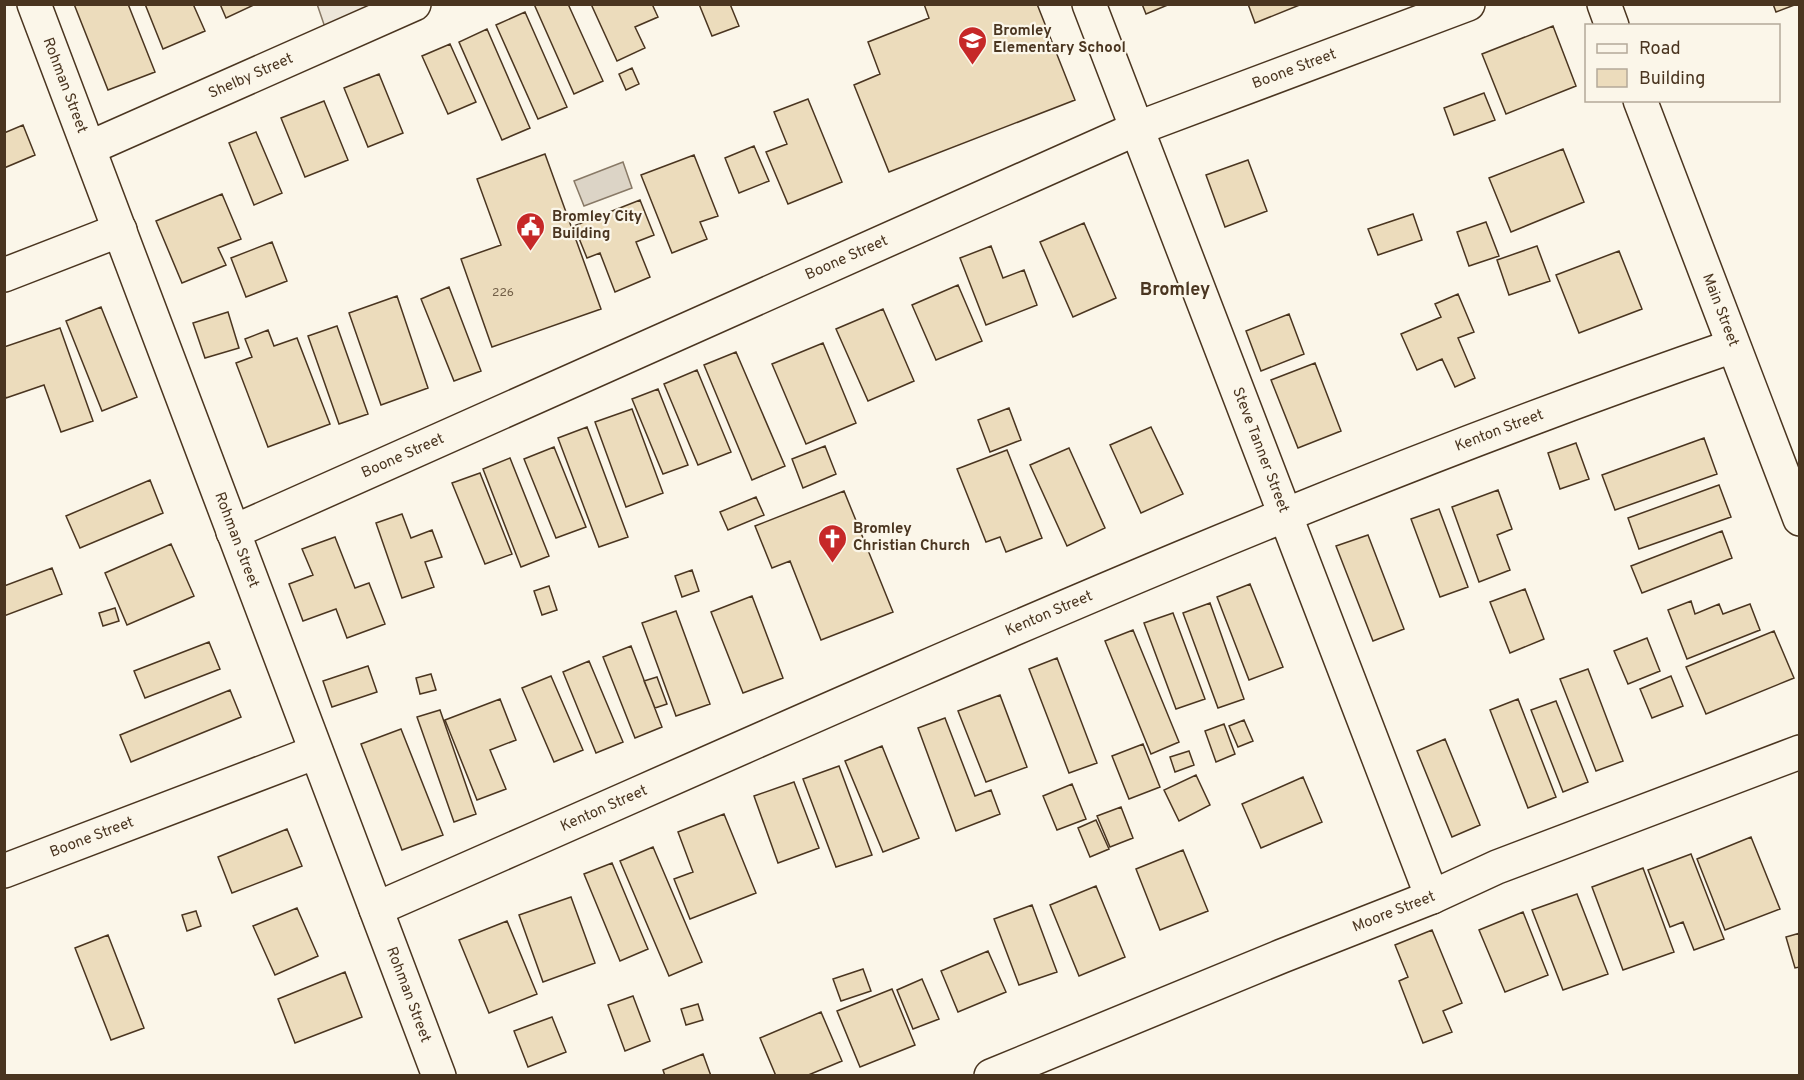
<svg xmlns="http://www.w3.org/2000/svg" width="1804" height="1080" font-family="Overpass,sans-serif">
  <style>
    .green { fill: #ede6d9; stroke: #887966; stroke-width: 1.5 }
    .water { fill: #dcd4c6; stroke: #887966; stroke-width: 1.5 }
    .building { fill: #ecdcbc; stroke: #4a3520; stroke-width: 1.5 }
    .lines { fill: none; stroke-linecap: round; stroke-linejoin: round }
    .street-casing { stroke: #4a3520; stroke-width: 36 }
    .secondary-casing { stroke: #4a3520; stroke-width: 36 }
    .street { stroke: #fbf6e9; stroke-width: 33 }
    .secondary { stroke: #fbf6e9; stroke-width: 33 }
    .labels { text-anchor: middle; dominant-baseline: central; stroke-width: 4.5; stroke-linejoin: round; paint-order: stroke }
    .number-label { font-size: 12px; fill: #725f47 }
    .poi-label { font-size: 15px; font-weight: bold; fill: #4a3520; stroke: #fbf6e9; text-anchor: start }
    .street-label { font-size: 15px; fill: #4a3520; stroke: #fbf6e9 }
    .quarter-label { font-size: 18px; font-weight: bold; fill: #4a3520; stroke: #fbf6e9 }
  </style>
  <rect width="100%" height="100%" fill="#fbf6e9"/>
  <path class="green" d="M317 4 414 5 330 42Z"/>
  <path class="water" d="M623 162 632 188 584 206 574 181Z"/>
  <path class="building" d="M74 4H128L155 72 108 90Z
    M145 4H193L205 31 163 49Z
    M220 4H256L226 18Z
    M534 4H568L603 81 574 94Z
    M591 4H652L658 17 635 27 645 48 617 61Z
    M699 4H730L739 26 712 36Z
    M924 4H1037L1075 100 889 172 854 85 880 74 868 42 929 18Z
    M1142 4H1170L1146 14Z
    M1248 4H1302L1255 23Z
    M1773 4H1797L1776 12Z
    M525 12 567 107 538 119 496 25Z
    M1553 26 1576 86 1506 114 1482 54Z
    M487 29 530 128 502 140 459 42Z
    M450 44 476 102 448 114 422 56Z
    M632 68 639 84 626 90 619 74Z
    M379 74 403 133 368 147 344 88Z
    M1484 93 1495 120 1454 135 1444 108Z
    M808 99 842 182 788 204 766 152 787 144 774 112Z
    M324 101 348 160 305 177 281 118Z
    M23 125 35 155 4 168V133Z
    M256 132 282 193 254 205 229 143Z
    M754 146 769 181 739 193 725 158Z
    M1563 149 1584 202 1511 232 1489 178Z
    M545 154 601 309 492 347 461 259 501 245 477 179Z
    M694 155 718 216 700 222 707 239 672 253 641 175Z
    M1248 160 1267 211 1225 227 1206 175Z
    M222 194 241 239 218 248 226 265 182 283 156 221Z
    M640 200 654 235 636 242 650 277 615 292 600 253 587 258 574 226Z
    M1413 214 1422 240 1378 255 1368 229Z
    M1486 222 1499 256 1469 266 1457 232Z
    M1084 223 1116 298 1073 317 1040 242Z
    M272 242 287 281 246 297 231 258Z
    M991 246 1003 278 1024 270 1037 305 986 325 960 258Z
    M1537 246 1550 281 1509 295 1497 260Z
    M1619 251 1642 309 1579 333 1556 275Z
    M958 285 982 341 936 360 912 305Z
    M449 287 481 371 454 381 421 299Z
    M1458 294 1474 332 1458 338 1475 378 1455 387 1442 359 1417 370 1401 334 1441 317 1435 304Z
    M397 296 428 388 381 405 349 313Z
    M101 307 137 397 102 411 66 321Z
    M883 309 914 381 868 401 836 329Z
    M228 312 239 348 205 358 193 323Z
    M1289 314 1304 354 1261 371 1246 331Z
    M337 326 368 414 339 424 308 336Z
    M60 328 93 421 61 432 44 385 6 398 4 393V347Z
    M268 330 274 346 297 338 330 424 268 447 236 363 252 357 245 339Z
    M823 343 856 423 806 444 772 364Z
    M736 352 785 466 752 480 704 365Z
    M1315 363 1341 431 1298 448 1271 380Z
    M697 370 731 452 698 465 664 384Z
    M658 389 688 465 663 474 632 399Z
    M1009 408 1021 440 990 452 978 420Z
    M632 409 663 493 626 507 595 422Z
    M587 427 628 537 599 547 558 438Z
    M1151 427 1183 494 1141 513 1110 445Z
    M1704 438 1717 474 1615 510 1602 475Z
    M1576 443 1589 479 1560 489 1548 453Z
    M825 446 836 474 803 488 792 459Z
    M554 447 586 527 556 538 524 459Z
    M1069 448 1105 528 1067 546 1030 465Z
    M1007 450 1042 538 1006 552 1000 537 986 542 957 469Z
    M510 458 549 556 521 567 483 469Z
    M480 473 512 554 485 564 452 483Z
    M150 480 163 513 80 548 66 516Z
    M1719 485 1731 517 1639 549 1628 518Z
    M1498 490 1512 529 1497 535 1510 570 1479 582 1452 507Z
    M844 491 893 612 821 640 790 561 772 568 755 526Z
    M756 497 764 515 728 530 720 512Z
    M1439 509 1468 587 1440 597 1411 519Z
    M402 514 411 538 432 530 442 557 425 562 434 587 402 598 376 523Z
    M1722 531 1732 558 1642 593 1631 566Z
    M1368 535 1404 629 1373 641 1336 546Z
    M335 537 355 588 369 583 385 624 347 638 336 609 303 621 289 584 313 575 302 549Z
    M171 544 194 596 127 625 105 573Z
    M52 568 62 594 4 616V586Z
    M692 570 699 591 682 597 675 576Z
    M1250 584 1283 667 1249 680 1217 597Z
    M549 586 557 610 542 615 534 591Z
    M1525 589 1544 639 1510 653 1490 602Z
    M752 596 783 678 743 693 711 612Z
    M1691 601 1695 614 1719 604 1723 614 1750 604 1760 630 1687 659 1668 610Z
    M1210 603 1244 699 1218 708 1183 613Z
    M115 608 119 621 103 626 99 613Z
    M676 611 710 704 676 716 642 623Z
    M1173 613 1205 699 1176 709 1144 623Z
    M1133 630 1179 742 1151 754 1105 641Z
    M1774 631 1794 678 1706 714 1686 667Z
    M1647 638 1660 671 1628 684 1614 651Z
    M209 642 220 669 145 698 134 671Z
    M631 646 662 727 635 738 603 657Z
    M1057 658 1097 763 1069 773 1029 669Z
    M589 661 623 742 596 753 563 672Z
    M368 666 377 692 332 707 323 681Z
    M1588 669 1623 761 1596 771 1560 679Z
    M431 674 436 690 420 694 416 678Z
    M551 676 583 750 554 762 522 688Z
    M1671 676 1683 706 1652 718 1640 689Z
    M657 677 667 704 655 708 644 681Z
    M230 690 241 717 131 762 120 735Z
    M1000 695 1027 767 986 782 958 711Z
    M500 699 516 740 490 750 506 789 477 800 445 720Z
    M1518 699 1556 797 1528 808 1490 710Z
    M1556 701 1588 782 1563 792 1531 710Z
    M440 710 476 814 454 822 417 717Z
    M945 718 975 796 991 790 1000 814 956 831 918 728Z
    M1244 720 1253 741 1238 747 1229 726Z
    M1224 724 1235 754 1216 762 1205 731Z
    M401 729 443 835 402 850 361 744Z
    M1445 739 1480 825 1452 837 1417 751Z
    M1143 744 1160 787 1129 799 1112 756Z
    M882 746 919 838 883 852 845 761Z
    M1189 751 1194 765 1175 772 1170 757Z
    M839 766 872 855 836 867 803 779Z
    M1196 775 1210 805 1179 821 1164 790Z
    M1303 777 1322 822 1261 848 1242 804Z
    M794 782 819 848 778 863 754 796Z
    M1072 784 1086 819 1057 830 1043 796Z
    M1121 807 1133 838 1110 847 1097 816Z
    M724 814 756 893 690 919 674 879 693 872 678 832Z
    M1096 820 1109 849 1090 857 1078 828Z
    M287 829 302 866 232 893 218 857Z
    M1751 837 1780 909 1725 930 1697 859Z
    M653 847 702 962 669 976 620 861Z
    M1183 850 1208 911 1160 930 1136 869Z
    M1691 854 1724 939 1694 950 1683 922 1670 927 1648 870Z
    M612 863 648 949 620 961 584 874Z
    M1643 868 1674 952 1623 970 1592 887Z
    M1096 886 1125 957 1079 976 1050 905Z
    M1577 894 1608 974 1563 990 1532 910Z
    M571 897 595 963 543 982 519 915Z
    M1032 905 1057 972 1019 985 994 919Z
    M297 908 318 956 275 975 253 926Z
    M196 911 201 926 187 931 182 915Z
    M1523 912 1548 975 1505 992 1479 930Z
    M507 921 537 994 489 1013 459 940Z
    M1432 930 1462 1003 1443 1011 1452 1032 1423 1043 1399 981 1408 977 1395 945Z
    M1800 933V967L1795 968 1786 937Z
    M108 935 144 1028 111 1040 75 948Z
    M988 951 1006 992 958 1012 941 971Z
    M863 969 871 991 841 1001 833 979Z
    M345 972 362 1017 295 1043 278 999Z
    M922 979 939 1019 913 1029 897 990Z
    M892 989 915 1045 860 1067 837 1011Z
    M633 996 650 1041 625 1051 608 1005Z
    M698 1004 703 1020 686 1025 681 1009Z
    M821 1012 842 1061 806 1076H776L760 1038Z
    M552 1017 566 1052 528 1067 514 1031Z
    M703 1054 711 1076H665L663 1070Z"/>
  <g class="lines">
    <defs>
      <g id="street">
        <path id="s1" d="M34 4 439 1076"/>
        <path id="s2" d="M1089 4 1432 897"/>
        <path id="s3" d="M89 148 414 4"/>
        <path d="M4 275 120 230"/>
        <path id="s4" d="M233 532 1138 128 1468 4"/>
        <path id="s5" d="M4 871 316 752"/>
        <path id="s6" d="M376 909C825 713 1270 505 1733 346"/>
        <path id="s7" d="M991 1076 1282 956 1432 897 1497 867 1800 752"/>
      </g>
      <g id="secondary">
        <path d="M1604 4 1612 26"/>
        <path id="s8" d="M1640 100 1800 519"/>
      </g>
    </defs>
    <use href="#street" class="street-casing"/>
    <use href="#secondary" class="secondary-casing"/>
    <use href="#street" class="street"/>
    <use href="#secondary" class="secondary"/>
  </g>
  <defs>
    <symbol id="school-pin" viewBox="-11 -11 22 30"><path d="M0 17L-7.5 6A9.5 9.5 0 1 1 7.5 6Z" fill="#c62828" stroke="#fbf6e9"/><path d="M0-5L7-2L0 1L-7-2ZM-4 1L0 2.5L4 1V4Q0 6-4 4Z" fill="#fff"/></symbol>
    <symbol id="civic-pin" viewBox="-11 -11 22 30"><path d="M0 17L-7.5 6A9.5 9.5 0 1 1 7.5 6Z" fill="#c62828" stroke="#fbf6e9"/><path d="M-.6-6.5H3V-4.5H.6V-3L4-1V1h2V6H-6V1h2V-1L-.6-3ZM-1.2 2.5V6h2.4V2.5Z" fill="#fff"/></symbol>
    <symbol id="church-pin" viewBox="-11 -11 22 30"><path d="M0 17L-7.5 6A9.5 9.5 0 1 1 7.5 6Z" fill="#c62828" stroke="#fbf6e9"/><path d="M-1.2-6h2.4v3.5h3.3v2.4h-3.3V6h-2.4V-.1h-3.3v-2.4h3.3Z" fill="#fff"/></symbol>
  </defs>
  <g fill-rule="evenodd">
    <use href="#school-pin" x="956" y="24" width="33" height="45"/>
    <use href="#civic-pin" x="514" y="210" width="33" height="45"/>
    <use href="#church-pin" x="816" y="522" width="33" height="45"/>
  </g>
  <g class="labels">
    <g class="number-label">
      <text x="503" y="293">226</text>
    </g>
    <g class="poi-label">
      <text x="993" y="31">Bromley<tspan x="993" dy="17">Elementary School</tspan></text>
      <text x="552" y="217">Bromley City<tspan x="552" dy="17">Building</tspan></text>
      <text x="853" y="529">Bromley<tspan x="853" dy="17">Christian Church</tspan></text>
    </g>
    <g class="street-label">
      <text stroke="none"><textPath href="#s4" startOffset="1158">Boone Street</textPath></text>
      <text stroke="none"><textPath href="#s3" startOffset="177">Shelby Street</textPath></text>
      <text stroke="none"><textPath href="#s1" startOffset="87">Rohman Street</textPath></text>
      <text stroke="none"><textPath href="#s4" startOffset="672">Boone Street</textPath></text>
      <text stroke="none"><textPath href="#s8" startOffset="225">Main Street</textPath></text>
      <text stroke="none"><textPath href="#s6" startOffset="1221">Kenton Street</textPath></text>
      <text stroke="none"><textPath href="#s2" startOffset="478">Steve Tanner Street</textPath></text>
      <text stroke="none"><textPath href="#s4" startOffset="186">Boone Street</textPath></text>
      <text stroke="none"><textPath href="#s1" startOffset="573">Rohman Street</textPath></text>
      <text stroke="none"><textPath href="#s6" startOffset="735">Kenton Street</textPath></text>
      <text stroke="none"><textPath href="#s6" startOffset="249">Kenton Street</textPath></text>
      <text stroke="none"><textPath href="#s5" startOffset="94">Boone Street</textPath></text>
      <text stroke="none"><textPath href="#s7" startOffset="435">Moore Street</textPath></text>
      <text stroke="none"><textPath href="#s1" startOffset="1059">Rohman Street</textPath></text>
    </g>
    <g class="quarter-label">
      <text x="1175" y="290">Bromley</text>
    </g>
  </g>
  <rect width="1804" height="1080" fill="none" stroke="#4a3520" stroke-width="12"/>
  <rect x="1585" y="24" width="195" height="78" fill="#fbf6e9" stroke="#b4a999" stroke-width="1.5"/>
  <rect x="1597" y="44" width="30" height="9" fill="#fbf6e9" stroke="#b4a999" stroke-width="1.5"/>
  <text x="1639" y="54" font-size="18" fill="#4a3520">Road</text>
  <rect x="1597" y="69" width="30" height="18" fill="#ecdcbc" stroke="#b4a999" stroke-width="1.5"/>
  <text x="1639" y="84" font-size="18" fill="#4a3520">Building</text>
</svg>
